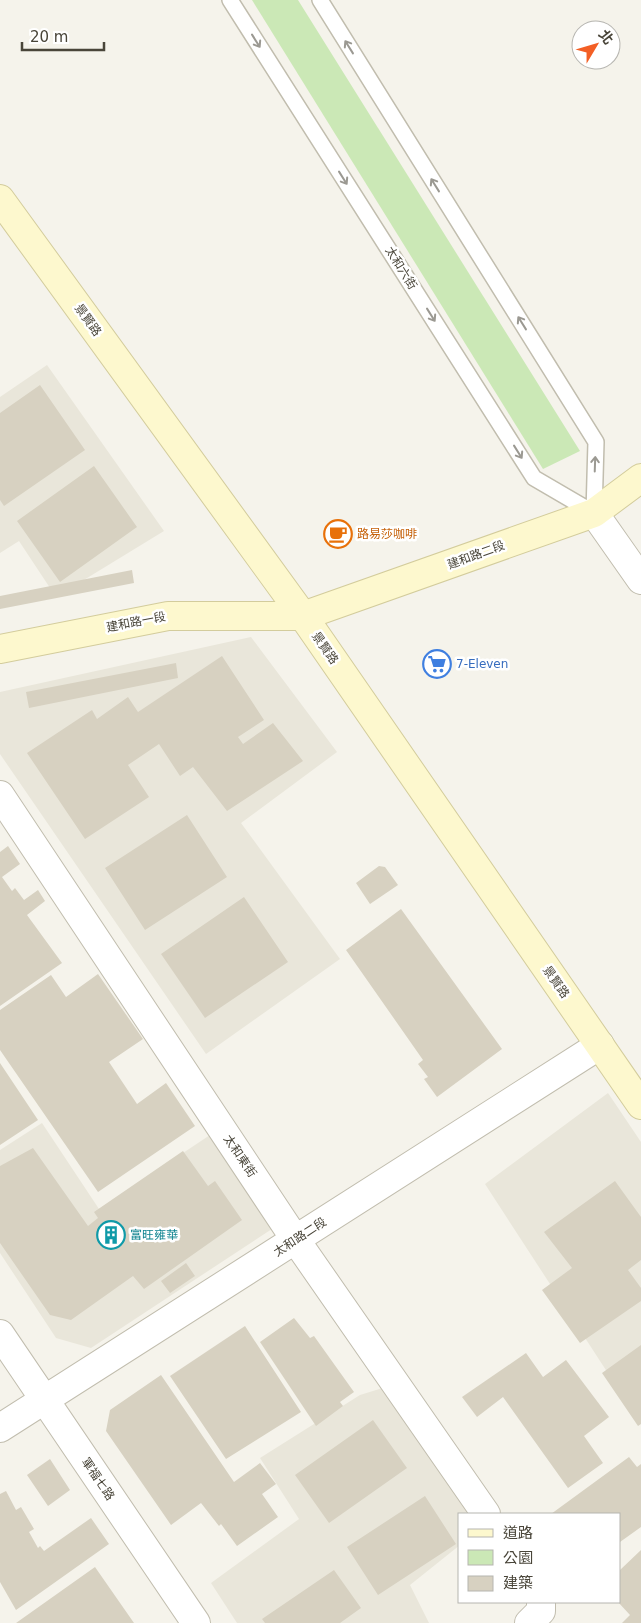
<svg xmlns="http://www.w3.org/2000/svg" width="641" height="1623" font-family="'DejaVu Sans','Noto Sans TC',sans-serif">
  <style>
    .residential { fill: #e9e6da }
    .green { fill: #cbe8b6 }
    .building { fill: #d7d1c1 }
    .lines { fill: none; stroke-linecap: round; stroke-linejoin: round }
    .lane-casing { stroke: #c1bdae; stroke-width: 18 }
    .street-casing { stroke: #c1bdae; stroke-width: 30 }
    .secondary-casing { stroke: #d3cc9c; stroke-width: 30 }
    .lane { stroke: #fff; stroke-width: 15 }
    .street { stroke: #fff; stroke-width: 28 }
    .secondary { stroke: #fdf8ce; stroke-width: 28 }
    .oneway { stroke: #9b9992 }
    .labels { text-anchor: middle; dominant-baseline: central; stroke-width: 5; stroke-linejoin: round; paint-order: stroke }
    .street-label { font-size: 12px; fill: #494539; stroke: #fff }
    .food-label { font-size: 12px; fill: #c56008; stroke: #fff; text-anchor: start }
    .shop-label { font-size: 12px; fill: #366cbe; stroke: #fff; text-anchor: start }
    .culture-label { font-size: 12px; fill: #0d838f; stroke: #fff; text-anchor: start }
  </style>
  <rect width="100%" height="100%" fill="#f5f3eb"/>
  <path class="residential" d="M47 365 164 531 56 597 19 541 0 553V397Z
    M251 637 337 752 241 823 340 959 206 1054 0 754V692Z
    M608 1093 641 1142V1424L485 1184Z
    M42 1123 99 1209 216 1131 278 1225 91 1348 56 1338 0 1253V1150Z
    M389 1386 478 1514H460V1545L410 1585 429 1623H237L211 1583 299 1519 260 1458 360 1395Z"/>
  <path class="green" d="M252 0H298L580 451 543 469Z"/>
  <path class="building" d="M40 385 85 450 4 506 0 500V413Z
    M94 466 137 527 60 582 17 521Z
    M132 570 134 583 0 609V596Z
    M222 656 264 720 238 737 243 744 273 723 303 761 227 811 193 767 180 776 159 744 128 765 149 797 85 839 27 753 92 710 97 719 128 697 138 712Z
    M176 663 178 678 29 708 26 692Z
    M187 815 227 877 145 930 105 868Z
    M8 846 20 864 2 877 12 891 15 888 24 900 38 890 45 901 27 915 62 963 0 1006V852Z
    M379 866 385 867 398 885 370 904 356 883Z
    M244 897 288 962 205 1018 161 954Z
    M401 909 502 1049 437 1097 424 1079 428 1077 418 1064 423 1060 346 950Z
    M98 974 143 1039 109 1062 137 1104 166 1083 195 1126 98 1192 0 1050V1010L51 975 66 997Z
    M0 1063 38 1120 0 1145Z
    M33 1148 88 1226 98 1218 94 1212 183 1151 208 1186 215 1181 242 1220 144 1289 133 1276 71 1320 50 1315 0 1243V1166Z
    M615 1181 641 1217V1260L628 1270 641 1288V1301L580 1343 542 1290 572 1268 544 1232Z
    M186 1263 195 1276 170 1293 161 1281Z
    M294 1318 310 1338 314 1336 354 1392 340 1402 343 1406 316 1426 260 1342Z
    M245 1326 301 1412 226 1459 170 1376Z
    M641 1345V1424L638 1426 602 1373Z
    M526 1353 543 1377 566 1360 609 1417 584 1436 603 1463 568 1488 503 1397 477 1417 462 1397Z
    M161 1375 234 1482 260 1463 276 1484 262 1494 278 1517 237 1546 221 1524 219 1526 201 1503 171 1525 106 1431 110 1410Z
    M373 1420 407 1468 329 1523 295 1475Z
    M629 1457 637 1467 641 1464V1527L620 1542V1514H551Z
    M50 1459 70 1490 48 1506 27 1475Z
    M6 1491 16 1510 21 1507 34 1529 29 1532 38 1548 40 1546 44 1551 91 1518 109 1544 16 1610 0 1582V1494Z
    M425 1496 456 1544 378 1595 347 1547Z
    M641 1550V1623H622L630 1615 618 1602 620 1570Z
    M95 1567 134 1623H16Z
    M334 1570 361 1608 340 1623H265L262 1619Z"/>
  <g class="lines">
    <defs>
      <path id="lane" d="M230 0 534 478 594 513 596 442 320 0"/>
      <path id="street" d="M594 513 641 580
        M0 795 295 1239 486 1514
        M0 1334 196 1623
        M0 1428 600 1045
        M529 1623 541 1611V1602"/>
      <path id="secondary" d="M0 199 303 616 641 1105
        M0 649 168 616H303L594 513 641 478"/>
    </defs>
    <use href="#lane" class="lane-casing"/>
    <use href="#street" class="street-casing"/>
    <use href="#secondary" class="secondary-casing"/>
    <use href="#lane" class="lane"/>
    <use href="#street" class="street"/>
    <use href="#secondary" class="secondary"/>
  </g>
  <defs><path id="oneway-shaft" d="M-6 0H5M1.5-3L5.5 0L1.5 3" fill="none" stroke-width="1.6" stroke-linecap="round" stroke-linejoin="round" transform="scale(1.25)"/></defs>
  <g class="oneway">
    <use href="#oneway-shaft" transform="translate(256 41) rotate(58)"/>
    <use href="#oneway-shaft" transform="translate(349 47) rotate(-122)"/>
    <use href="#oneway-shaft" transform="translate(343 178) rotate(58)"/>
    <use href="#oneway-shaft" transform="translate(435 185) rotate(-122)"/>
    <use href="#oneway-shaft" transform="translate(431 315) rotate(58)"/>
    <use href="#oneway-shaft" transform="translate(522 323) rotate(-122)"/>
    <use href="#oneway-shaft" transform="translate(518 452) rotate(58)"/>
    <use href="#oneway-shaft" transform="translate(595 464) rotate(-88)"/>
  </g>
  <defs>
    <symbol id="cafe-ring" viewBox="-11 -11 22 22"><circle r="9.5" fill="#fff" stroke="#e8710a" stroke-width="1.5"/><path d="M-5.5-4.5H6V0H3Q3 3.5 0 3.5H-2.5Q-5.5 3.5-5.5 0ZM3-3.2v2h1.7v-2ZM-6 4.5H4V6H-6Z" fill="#e8710a"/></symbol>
    <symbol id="supermarket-ring" viewBox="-11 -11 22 22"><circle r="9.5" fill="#fff" stroke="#3f7fe0" stroke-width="1.5"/><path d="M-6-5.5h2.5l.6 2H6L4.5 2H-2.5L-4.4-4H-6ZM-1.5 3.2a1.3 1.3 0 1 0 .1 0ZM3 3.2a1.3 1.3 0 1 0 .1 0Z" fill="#3f7fe0"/></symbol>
    <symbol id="building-ring" viewBox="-11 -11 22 22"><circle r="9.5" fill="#fff" stroke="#0f9aa8" stroke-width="1.5"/><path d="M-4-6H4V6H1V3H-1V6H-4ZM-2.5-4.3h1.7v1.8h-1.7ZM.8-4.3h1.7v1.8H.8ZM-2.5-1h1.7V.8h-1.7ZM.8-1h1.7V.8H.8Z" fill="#0f9aa8"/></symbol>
  </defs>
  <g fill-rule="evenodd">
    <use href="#cafe-ring" x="322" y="518" width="32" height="32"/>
    <use href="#supermarket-ring" x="421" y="648" width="32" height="32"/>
    <use href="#building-ring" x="95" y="1219" width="32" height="32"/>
  </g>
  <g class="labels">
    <g class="street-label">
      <text transform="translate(401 268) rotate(58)">太和六街</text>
      <text transform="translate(88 320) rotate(54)">景賢路</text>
      <text transform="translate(476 555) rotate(-20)">建和路二段</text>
      <text transform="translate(136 622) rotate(-11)">建和路一段</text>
      <text transform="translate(325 648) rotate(55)">景賢路</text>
      <text transform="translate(556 982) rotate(55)">景賢路</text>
      <text transform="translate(240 1156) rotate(56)">太和東街</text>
      <text transform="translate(300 1237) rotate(-33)">太和路二段</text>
      <text transform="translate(98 1479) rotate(56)">軍福七路</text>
    </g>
    <g class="food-label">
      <text x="357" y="534">路易莎咖啡</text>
    </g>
    <g class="shop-label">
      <text x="456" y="664">7-Eleven</text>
    </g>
    <g class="culture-label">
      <text x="130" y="1235">富旺雍華</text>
    </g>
  </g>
  <rect x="458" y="1513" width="162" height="90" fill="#ffffff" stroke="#b6b5b0"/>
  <rect x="468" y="1529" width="25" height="8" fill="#fdf8ce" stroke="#b6b5b0"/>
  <text x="503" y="1538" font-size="15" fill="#494539">道路</text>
  <rect x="468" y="1550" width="25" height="15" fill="#cbe8b6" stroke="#b6b5b0"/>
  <text x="503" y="1563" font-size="15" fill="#494539">公園</text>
  <rect x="468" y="1576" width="25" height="15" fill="#d7d1c1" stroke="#b6b5b0"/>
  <text x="503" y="1588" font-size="15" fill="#494539">建築</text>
  <g transform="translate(596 45) rotate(52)"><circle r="24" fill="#ffffff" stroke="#b6b5b0"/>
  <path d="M0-4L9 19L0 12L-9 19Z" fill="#f35f25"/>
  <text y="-8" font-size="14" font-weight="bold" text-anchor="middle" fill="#494539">北</text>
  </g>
  <path d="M22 42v8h82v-8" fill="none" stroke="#494539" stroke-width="2.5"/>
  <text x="30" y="42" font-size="15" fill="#494539" stroke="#ffffff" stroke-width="4" paint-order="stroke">20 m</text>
</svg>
